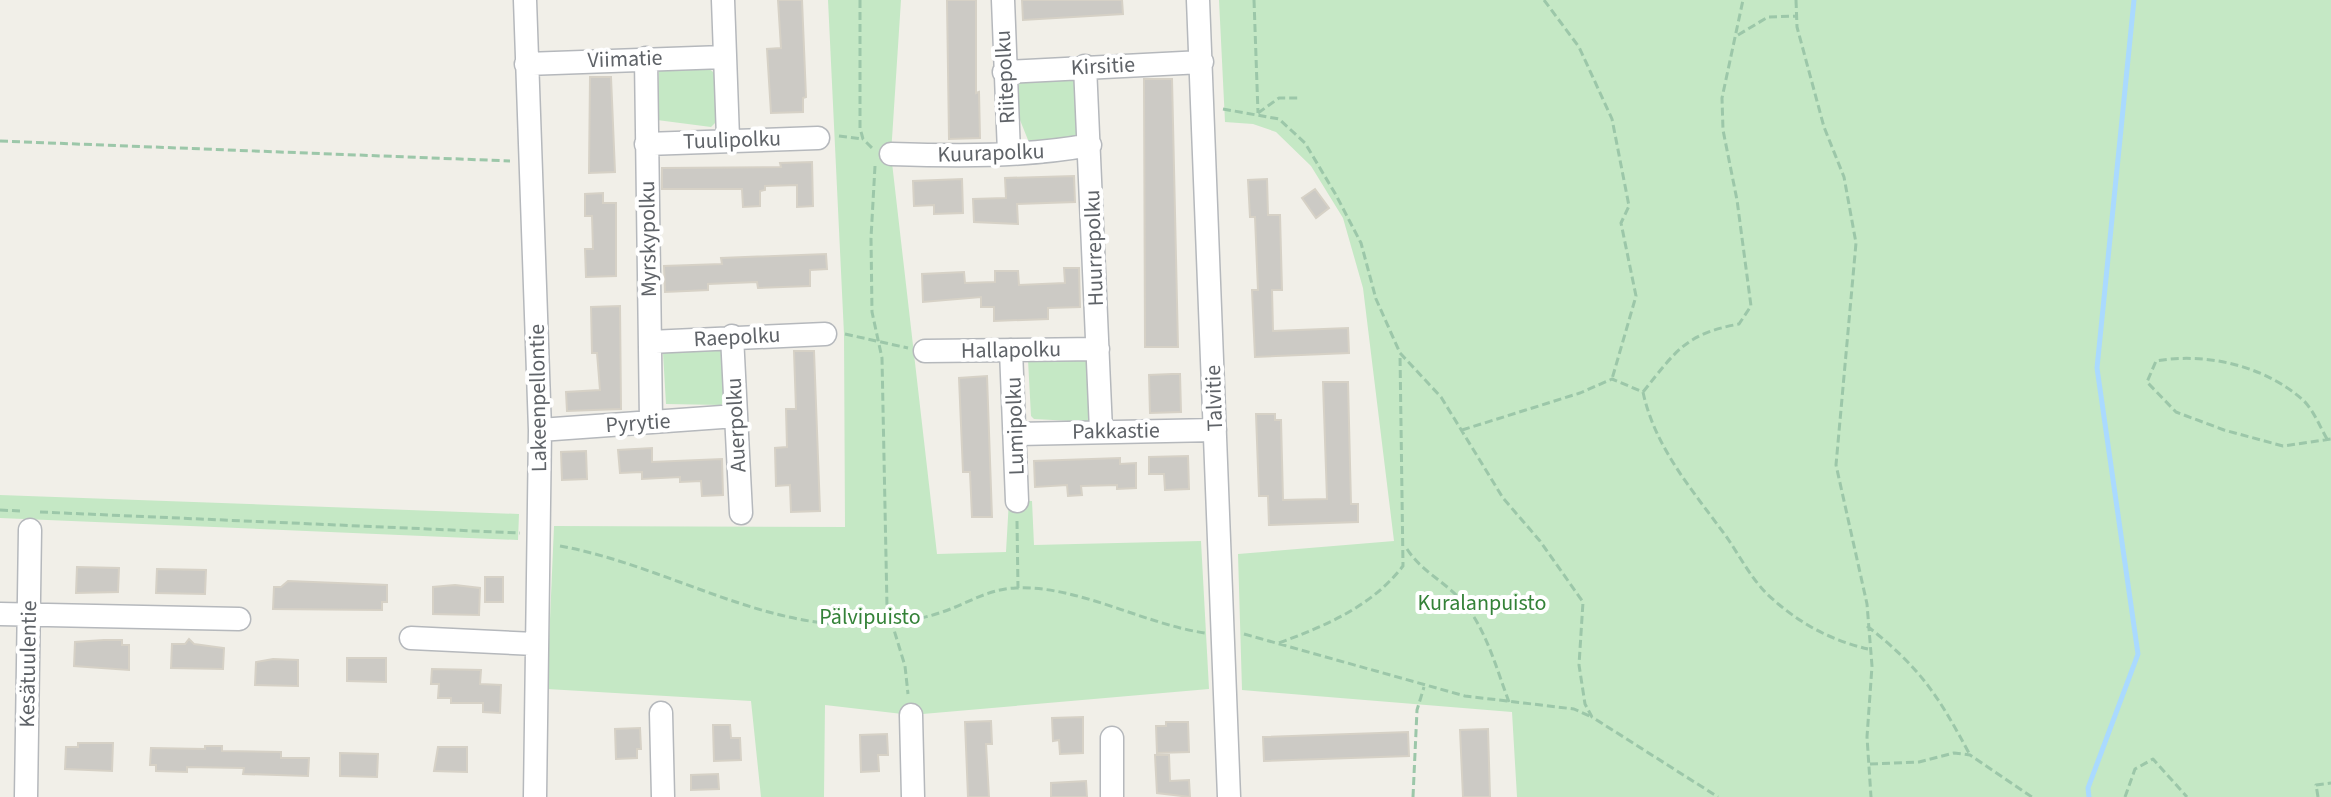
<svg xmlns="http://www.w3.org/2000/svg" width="2331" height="797" font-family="'Source Sans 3',sans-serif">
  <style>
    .green { fill: #c5e8c5 }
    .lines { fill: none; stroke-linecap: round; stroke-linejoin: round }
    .stream { stroke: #aadaff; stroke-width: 5 }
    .building { fill: #cccac5; stroke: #d6d1c6; stroke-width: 2 }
    .minor-casing { stroke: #b5b8bc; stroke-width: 25 }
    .path { stroke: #9cc7a9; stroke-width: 3; stroke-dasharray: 8 4; stroke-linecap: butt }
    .minor { stroke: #fff; stroke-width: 22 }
    .labels { text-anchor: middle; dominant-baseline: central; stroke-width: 8; stroke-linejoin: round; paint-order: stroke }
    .street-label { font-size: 22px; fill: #5f6368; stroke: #fff }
    .park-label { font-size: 22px; fill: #348238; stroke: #fff }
  </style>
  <rect width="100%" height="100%" fill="#f1efe8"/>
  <path class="green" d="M828 0H901L891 154 937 554 1006 552 1009 500 1032 501 1034 545 1201 541 1209 689 911 715 825 705 824 797H761L751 701 547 689 554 526 845 527 844 334Z
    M1219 0H2331V797H1517L1512 712 1242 690 1238 554 1394 541 1363 288 1343 218 1311 166 1276 132 1253 124 1225 122Z
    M707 67 718 76 721 117 711 127 657 120 659 69Z
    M1078 75 1082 137 1035 143 1028 140 1016 110 1019 84 1024 79Z
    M669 347 721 349 725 402 721 405 666 404 663 353Z
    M1085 358 1090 363V422L1034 419 1031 416 1028 360Z
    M0 495 519 514 518 540 0 518Z"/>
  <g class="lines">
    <path class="stream" d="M2089 797 2088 788 2138 654 2097 368 2134 0"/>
  </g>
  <path class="building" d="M778 0H802L806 97 803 98V112L771 113 767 49 781 48Z
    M947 0H976V93L979 92 980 138 949 139Z
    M1022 0H1122L1123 14 1023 20Z
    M590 77H611L615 172 589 173Z
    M1144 79H1172L1178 347H1145Z
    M812 162 813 206 797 207V185L765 186V190L760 191V206L743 207 742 189H662V168L781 167 780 163Z
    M1074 176 1075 202 1017 204 1018 224 974 222 973 199 1006 198 1005 178Z
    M962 179 963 213 934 214V205L914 206 913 181Z
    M1267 179 1268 215H1280L1282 290H1272L1273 331 1348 328 1349 353 1255 357 1252 290H1258L1255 217H1250L1248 180Z
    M1315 189 1329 208 1316 218 1302 198Z
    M603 193V203H616V276L586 277 585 249H593L592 216H585V194Z
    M826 254 827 269 810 270V286L758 288 757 282 708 284V290L665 292 664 266 722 264 721 258Z
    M1064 268H1079L1080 307 1048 308V319L994 321V307H981V297L923 302 922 274 964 272 965 283 995 282V271H1018L1019 285 1065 283Z
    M620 306 621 409 567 411 566 392 600 390 597 353H592L591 307Z
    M794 351H814L820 511 791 512 790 485 776 486 775 448 787 447 786 409H796Z
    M1172 374H1180L1181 412 1150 413 1149 375Z
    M987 376 992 517H972L970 472H963L959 378Z
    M1323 382H1348L1351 504H1358V522L1269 525 1268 496H1259L1256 414H1275V420H1281L1283 500 1327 499Z
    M652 448V462L722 459 723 495 702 496 701 481 680 482V477L642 479V472L620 473 618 450Z
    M586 451 587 479 562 480 561 452Z
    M1188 456 1189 489 1165 490 1164 474H1149V457Z
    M1120 458V464L1136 463V488L1117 489V485L1081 486 1082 495 1068 496 1067 485 1035 487 1034 461Z
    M77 567 119 568 118 592 76 593Z
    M157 569 206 570 205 594 156 593Z
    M485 577H503V602H485Z
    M288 581 387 585V602H382V610L273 609 274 587H281Z
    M455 585 480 588 479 615 433 614V587Z
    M189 639 194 644 224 648 223 669 171 668 172 644H185Z
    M104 640H122V645H129V670L74 666 75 642Z
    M347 658H386V682L347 681Z
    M273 659 298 660V686L255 685 256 662Z
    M432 669 481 670 480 684 501 685 500 713 483 712V703H451V698H438L439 684H431Z
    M1083 717V753L1060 754 1059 740 1053 741 1052 718Z
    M991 721 992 744H986L989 797H968L965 722Z
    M1166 722H1188L1189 752 1157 753 1156 726H1166Z
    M713 725H730L731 738H740L741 760 714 761Z
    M640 728 641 749H637V758L616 759 615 729Z
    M1488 729 1490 797H1463L1460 730Z
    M1408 732 1409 756 1264 761 1263 737Z
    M887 734 888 755H878L879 771 861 772 860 735Z
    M78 743H113L112 771 65 769 66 747H78Z
    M205 746H222V751L281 752V758H309L308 776 243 774 244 768 187 767V772L156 771V765H150L151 748 205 749Z
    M438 747H467V772L434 771Z
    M340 753 378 754 377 777 340 776Z
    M1155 755H1169L1170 781 1189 780 1190 797 1157 793Z
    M718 774 719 789 691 790V775Z
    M1086 781 1087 797H1051V783Z"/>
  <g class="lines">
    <defs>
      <path id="minor" d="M525 0 540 430 535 797
        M723 0 728 138
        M1003 0 1009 153
        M1198 0 1229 797
        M646 58 651 421
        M526 64 724 57
        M1085 66 1101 430
        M1004 72 1202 62
        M646 144 818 138
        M891 154C957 156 1025 157 1090 145
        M732 336 741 513
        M650 342 825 334
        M1011 350 1017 501
        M925 351 1098 349
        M540 430 736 416
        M1017 434 1215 430
        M0 614 239 619
        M411 638 535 644
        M661 713 663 797
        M911 715 913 797
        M1112 738V797
        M26 797 30 530"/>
    </defs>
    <use href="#minor" class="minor-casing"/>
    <path class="path" d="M860 0V128L863 139 872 148
      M1254 0 1258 113
      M1544 0 1579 47 1612 119 1629 206 1621 223 1636 296 1612 379
      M1796 0 1797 27 1824 127 1844 177 1856 243 1836 465 1867 604 1872 666 1867 737 1871 797
      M1738 35 1768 17 1797 16
      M1223 109 1279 119 1305 143 1336 195 1361 243 1376 299 1400 353 1441 397 1503 498 1540 541 1583 602 1579 665 1585 704 1592 717 1718 797
      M1258 113 1279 98H1299
      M839 136 863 139
      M0 141 510 161
      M875 166 871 238 872 312 882 358 887 607 905 666 908 694
      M845 334 908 348
      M1643 392C1676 351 1685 334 1739 324L1751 306 1737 200 1723 130 1722 98 1743 0
      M1643 392C1655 449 1695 493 1728 539 1740 557 1752 579 1767 594 1797 622 1829 640 1868 649
      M1462 430 1580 393 1612 379 1643 392
      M2327 439C2320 427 2314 411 2304 401 2266 366 2206 352 2156 361L2147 382 2176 412 2224 430 2283 446 2331 439
      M0 510 20 511
      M40 512 520 533
      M1017 521 1018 588
      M560 546C648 562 731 610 816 622 856 628 897 626 936 614 964 606 986 589 1016 588 1077 585 1144 624 1205 633
      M1407 549C1421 571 1444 581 1461 600 1486 627 1496 668 1509 702
      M1867 626C1921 668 1939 697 1970 755
      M1244 634 1465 696 1574 709 1592 717
      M1279 643C1327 625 1371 607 1403 566L1400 354
      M1870 764 1919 762 1954 753 1970 755 2032 797
      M1413 797 1417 710 1424 687
      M2125 797 2135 769 2153 759 2187 797
      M2318 797 2316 785 2331 783"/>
    <use href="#minor" class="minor"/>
  </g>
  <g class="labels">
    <g class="street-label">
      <text transform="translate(625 59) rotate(-2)">Viimatie</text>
      <text transform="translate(1103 66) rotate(-3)">Kirsitie</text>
      <text transform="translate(1005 77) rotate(-93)">Riitepolku</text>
      <text transform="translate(732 140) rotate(-2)">Tuulipolku</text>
      <text transform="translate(991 153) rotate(-2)">Kuurapolku</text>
      <text transform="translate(648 239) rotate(-91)">Myrskypolku</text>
      <text transform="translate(1094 248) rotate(-92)">Huurrepolku</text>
      <text transform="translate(737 337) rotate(-3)">Raepolku</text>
      <text transform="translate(1011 350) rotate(-1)">Hallapolku</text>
      <text transform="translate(538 398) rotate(-91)">Lakeenpellontie</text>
      <text transform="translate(1214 398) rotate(-92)">Talvitie</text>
      <text transform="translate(638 423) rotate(-4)">Pyrytie</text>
      <text transform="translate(736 425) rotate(-93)">Auerpolku</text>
      <text transform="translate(1015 426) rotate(-92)">Lumipolku</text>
      <text transform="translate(1116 431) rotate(-1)">Pakkastie</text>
      <text transform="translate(28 664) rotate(-89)">Kesätuulentie</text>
    </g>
    <g class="park-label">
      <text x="1482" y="603">Kuralanpuisto</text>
      <text x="870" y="617">Pälvipuisto</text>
    </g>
  </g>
</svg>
